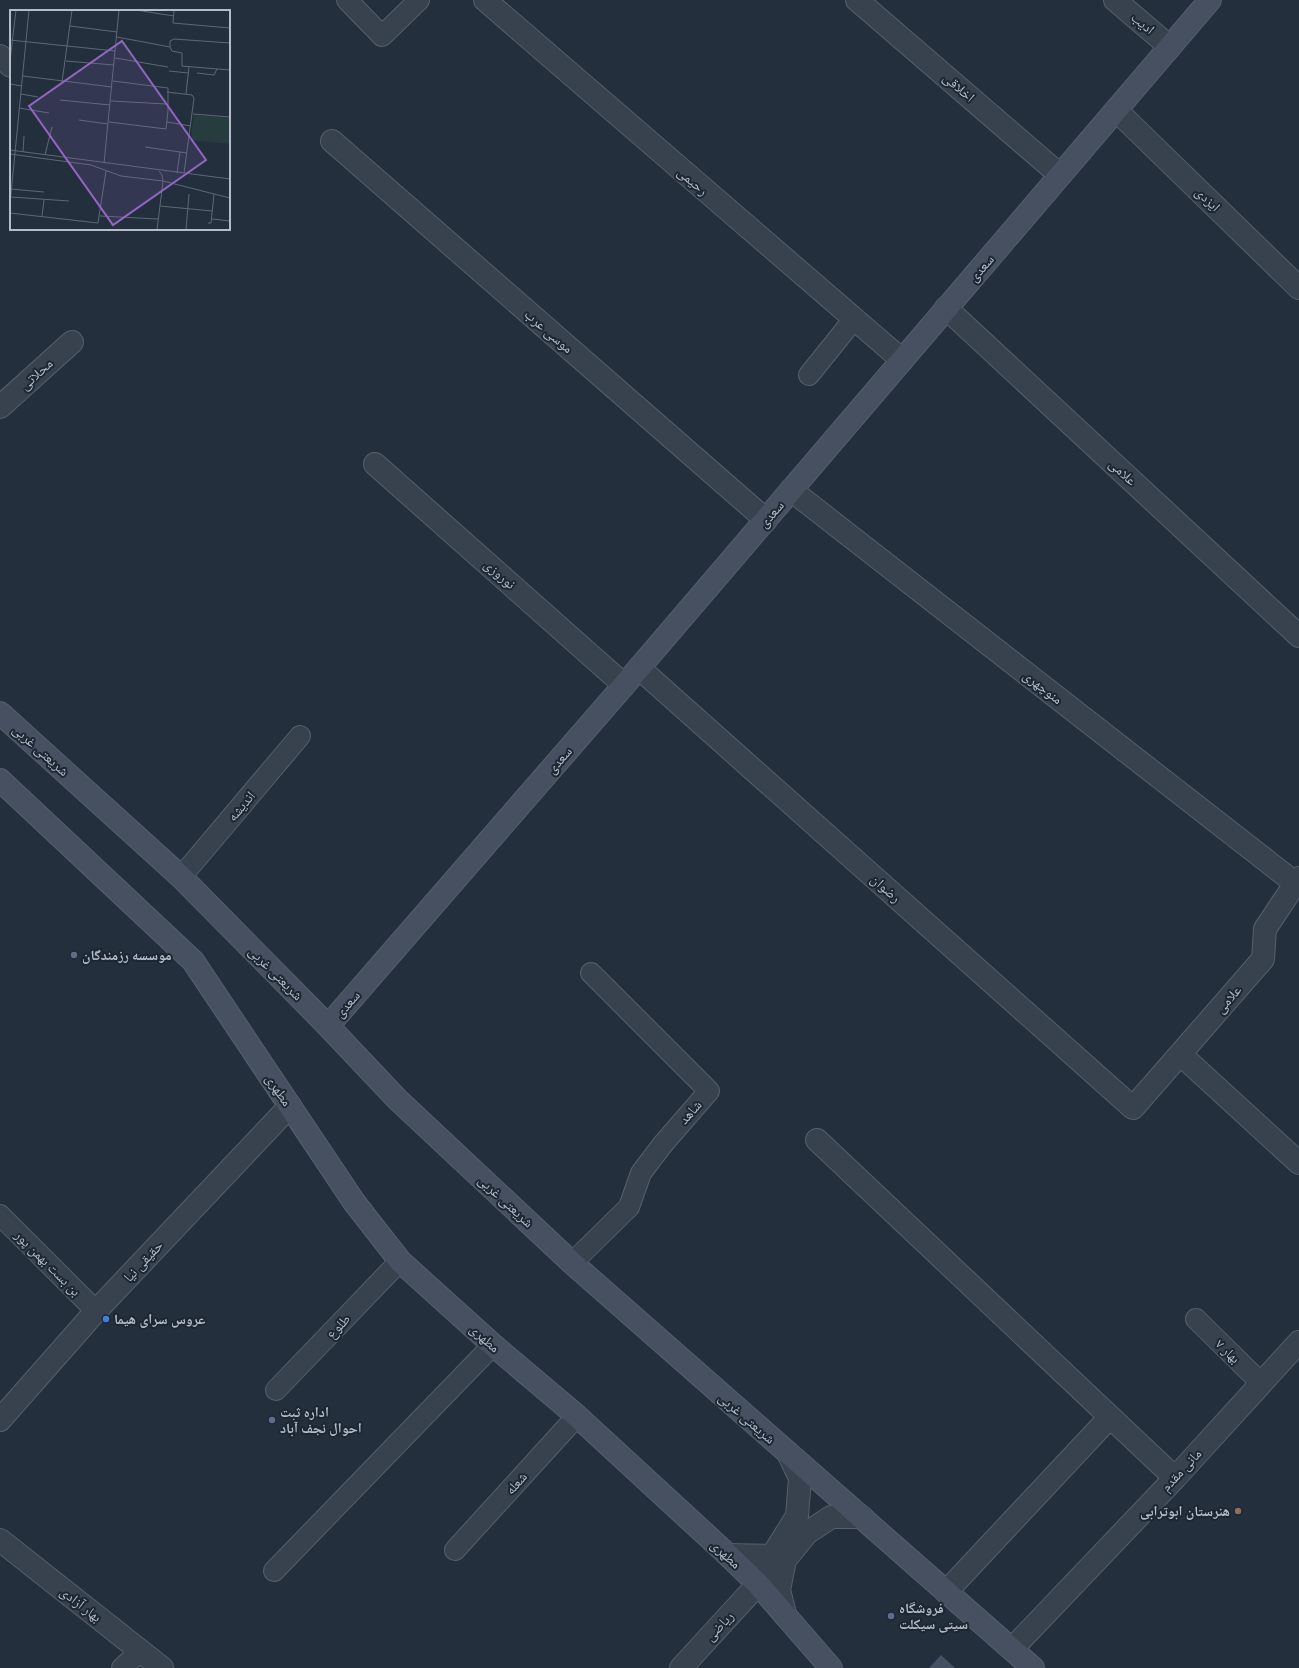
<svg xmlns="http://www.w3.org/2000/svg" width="1299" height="1668" font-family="'IBM Plex Sans','Noto Naskh Arabic',sans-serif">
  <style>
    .building { fill: #455162 }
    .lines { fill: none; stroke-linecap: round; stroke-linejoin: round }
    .lane-casing { stroke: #565f6c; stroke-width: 22 }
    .street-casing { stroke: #565f6c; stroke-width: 24 }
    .secondary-casing { stroke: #565f6c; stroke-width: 24 }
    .lane { stroke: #38414e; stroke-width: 20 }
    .street { stroke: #38414e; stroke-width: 22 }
    .secondary { stroke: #465061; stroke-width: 22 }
    .service-dot { fill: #5c6f8a; stroke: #1d2633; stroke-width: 1.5 }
    .shop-dot { fill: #3f7fe0; stroke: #1d2633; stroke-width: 1.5 }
    .education-dot { fill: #8d6e63; stroke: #1d2633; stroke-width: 1.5 }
    .labels { text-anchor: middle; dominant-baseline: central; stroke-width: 4; stroke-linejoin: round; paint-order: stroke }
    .street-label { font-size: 14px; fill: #b4bcc9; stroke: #1d2633 }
    .poi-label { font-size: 14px; font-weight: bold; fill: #b4bcc9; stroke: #1d2633; text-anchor: start }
    .inset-road { fill: none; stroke: #5e6776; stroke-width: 1 }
    .view { fill: #9266c3; fill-opacity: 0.15; stroke: #9266c3; stroke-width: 2 }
    .inset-edge { fill: none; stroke: #b4bcc9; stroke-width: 2 }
  </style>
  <rect width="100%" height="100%" fill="#242f3e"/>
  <path class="building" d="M941 1655 955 1668H929Z"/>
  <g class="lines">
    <defs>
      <path id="lane" d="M347 0 382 36 419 0
        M809 375 854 319
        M181 877 300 736
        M0 1215 96 1311
        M572 1263 629 1207 641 1173 663 1144 709 1091 591 973
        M1196 1319 1261 1383
        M276 1390 400 1261
        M455 1550 577 1416
        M274 1571 493 1345
        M122 1668 140 1651"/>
      <path id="street" d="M485 0 902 360
        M857 0 1060 175
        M1115 0 1170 47
        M0 56 11 66
        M1116 110 1299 288
        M332 141 766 520
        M946 308 1299 636
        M0 407 72 342
        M375 464 624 685
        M791 490 1295 883
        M639 668 1133 1108 1263 959 1265 929 1299 878
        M1180 1054 1299 1163
        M817 1140 1175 1478
        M0 1420 96 1311 290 1106
        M0 1540 162 1668
        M728 1555 772 1556
        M946 1592 1110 1417
        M785 1614 779 1590 785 1560 807 1533 831 1517H862
        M1012 1649 1175 1478 1299 1342
        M681 1668 758 1584 772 1556 797 1516 800 1478 788 1453"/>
      <path id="secondary" d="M0 713 181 877 328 1026 397 1099 572 1263 1033 1668
        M0 780 193 961 354 1202 400 1261 493 1345 577 1416 728 1555 758 1584 831 1668
        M328 1026 639 668 1210 0"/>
    </defs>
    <use href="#lane" class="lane-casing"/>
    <use href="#street" class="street-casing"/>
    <use href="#secondary" class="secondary-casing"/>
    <use href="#lane" class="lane"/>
    <use href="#street" class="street"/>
    <use href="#secondary" class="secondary"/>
  </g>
  <g class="service-dot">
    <circle cx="74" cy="955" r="4"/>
    <circle cx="272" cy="1420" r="4"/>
    <circle cx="891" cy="1616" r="4"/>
  </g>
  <circle class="shop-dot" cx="106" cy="1319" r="4"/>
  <circle class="education-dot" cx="1238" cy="1511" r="4"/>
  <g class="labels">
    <g class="street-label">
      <text transform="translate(1143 23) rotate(40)">ادیب</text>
      <text transform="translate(959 87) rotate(41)">اخلاقی</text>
      <text transform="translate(693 181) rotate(41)">رحیمی</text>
      <text transform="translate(1208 199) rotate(44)">ایزدی</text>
      <text transform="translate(981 268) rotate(-49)">سعدی</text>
      <text transform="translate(549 331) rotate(41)">موسی عرب</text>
      <text transform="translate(36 374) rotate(-42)">محلاتی</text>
      <text transform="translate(1123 472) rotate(43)">علامی</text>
      <text transform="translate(771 514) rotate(-49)">سعدی</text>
      <text transform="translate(500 574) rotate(41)">نوروزی</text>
      <text transform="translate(1043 687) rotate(38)">منوچهری</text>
      <text transform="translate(41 750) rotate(42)">شریعتی غربی</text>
      <text transform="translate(559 760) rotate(-49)">سعدی</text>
      <text transform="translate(241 806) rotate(-50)">اندیشه</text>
      <text transform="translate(886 888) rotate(42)">رضوان</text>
      <text transform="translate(276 973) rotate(45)">شریعتی غربی</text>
      <text transform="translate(1228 999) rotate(-49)">علامی</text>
      <text transform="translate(347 1004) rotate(-49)">سعدی</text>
      <text transform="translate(279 1090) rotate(56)">مطهری</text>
      <text transform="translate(690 1112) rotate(-49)">شاهد</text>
      <text transform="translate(506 1201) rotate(43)">شریعتی غربی</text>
      <text transform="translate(143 1261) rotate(-47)">حقیقی نیا</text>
      <text transform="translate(48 1263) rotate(45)">بن بست بهمن پور</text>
      <text transform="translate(338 1326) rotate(-46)">طلوع</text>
      <text transform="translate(485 1338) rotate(42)">مطهری</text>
      <text transform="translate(1228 1351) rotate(44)">بهار ۷</text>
      <text transform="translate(747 1418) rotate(41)">شریعتی غربی</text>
      <text transform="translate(1181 1470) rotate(-47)">مانی مقدم</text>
      <text transform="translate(516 1483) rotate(-48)">شعله</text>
      <text transform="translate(726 1554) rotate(43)">مطهری</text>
      <text transform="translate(81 1604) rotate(38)">بهار آزادی</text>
      <text transform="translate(719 1626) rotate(-47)">ریاضی</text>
    </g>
    <g class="poi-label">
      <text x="82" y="955">موسسه رزمندگان</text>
      <text x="114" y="1319">عروس سرای هیما</text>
      <text x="280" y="1412">اداره ثبت<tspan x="280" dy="16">احوال نجف آباد</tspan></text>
      <text x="1230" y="1511" text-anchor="end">هنرستان ابوترابی</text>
      <text x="899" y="1608">فروشگاه<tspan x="899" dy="16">سيتی سیکلت</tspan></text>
    </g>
  </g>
  <g transform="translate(10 10)">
    <rect width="220" height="220" fill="#242f3e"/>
    <path d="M184 105 220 108V134L181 130Z" fill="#263c3f"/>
    <path class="inset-road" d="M126 0 164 6M164 0 163 13 220 18M60 16 107 22M107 27 160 37V31L164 29 220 33M0 30 105 41M160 37 162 41 172 43V56L220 60M105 48 158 57M0 51 6 0M56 51 104 55M159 61 178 63M187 63 204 65 207 59M13 66 102 77M52 72 62 0M0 74 12 76M157 82 182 85 184 88 174 163M11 84 28 87M176 84 179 57M50 90 100 95M101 91 156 94M9 98 39 103M0 99V116M183 104 220 107M69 110 98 114M99 112 156 119 158 101V78L103 71M157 112 181 116M135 137 177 143M0 140 220 169M13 142 14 126M0 144 81 155 111 166 153 171 220 188M35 145 42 117M94 153 109 0M167 163 170 142M1 179 34 182M1 187 59 191M0 194 19 0M150 196 202 201M0 203 88 213 96 161M32 206 34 190M90 206 148 209M202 209 220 211M198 213H201L204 184M147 220 153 171 152 165 149 161M176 220 179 184"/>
    <path class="view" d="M112 31 196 150 103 215 19 96Z"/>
    <rect width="220" height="220" class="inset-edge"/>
  </g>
</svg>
